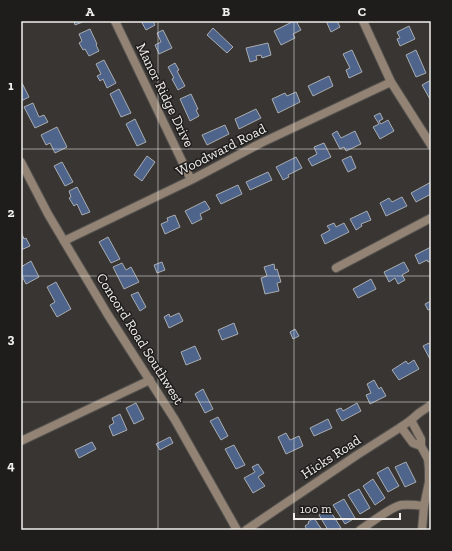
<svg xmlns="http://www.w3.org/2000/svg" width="452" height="551" font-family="'Zilla Slab',serif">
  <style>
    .building { fill: #4e648a; stroke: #aaadb1 }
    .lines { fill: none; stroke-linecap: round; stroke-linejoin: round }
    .minor-casing { stroke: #565350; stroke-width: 10 }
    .tertiary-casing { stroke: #565350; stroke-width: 10 }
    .minor { stroke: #938374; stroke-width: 8 }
    .tertiary { stroke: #938374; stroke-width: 8 }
    .grid { fill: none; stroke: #f1efed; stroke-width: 1; stroke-opacity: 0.55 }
    .labels { text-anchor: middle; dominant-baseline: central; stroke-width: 3; stroke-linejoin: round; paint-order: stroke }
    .street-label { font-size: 14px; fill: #f1efed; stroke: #1e1d1b }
    .neatline { fill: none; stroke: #f1efed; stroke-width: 1.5 }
    .grid-label { font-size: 13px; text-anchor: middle; font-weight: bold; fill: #f1efed }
  </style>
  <rect width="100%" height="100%" fill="#383532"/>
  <path class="building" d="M74 21H85L75 25Z
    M141 21H153L155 25 146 30Z
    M294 21H296L301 30 293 34 295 38 281 45 274 31Z
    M326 21H337L340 27 331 32Z
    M409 26 415 39 400 46 397 39 400 38 397 32Z
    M213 28 233 47 227 53 207 35Z
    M90 29 97 44 96 45 99 51 89 56 85 49 83 50 79 43 82 41 79 34Z
    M163 30 172 48 159 54 155 45 161 42 157 33Z
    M268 43 271 55 262 58 261 55 256 56 257 60 250 62 246 48Z
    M352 50 362 72 349 78 346 70 350 68 343 54Z
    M416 50 426 73 416 77 406 55Z
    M104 60 116 83 107 88 103 79 100 81 97 76 101 74 96 64Z
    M175 63 179 70 177 71 185 86 178 90 172 79 174 78 168 67Z
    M329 76 333 86 313 96 308 86Z
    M431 80V101L422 85Z
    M21 81 29 97 21 101Z
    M119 89 131 113 121 117 110 94Z
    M296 92 300 102 278 113 272 99 285 93 287 96Z
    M191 94 198 109 196 110 199 116 190 121 180 99Z
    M33 103 39 117 44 115 48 122 35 128 24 107Z
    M256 109 261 118 239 129 235 119Z
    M380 113 383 119 379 121 381 124 388 120 394 131 380 139 373 127 379 124 374 116Z
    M135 119 146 142 137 146 126 124Z
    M225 125 229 134 207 145 202 135Z
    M57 127 67 147 55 153 50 143 46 145 41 135Z
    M337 131 341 138 355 131 361 144 346 151 344 147 340 149 332 134Z
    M324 143 331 157 312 166 308 159 317 154 314 147Z
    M147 156 155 162 142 181 134 175Z
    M351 156 356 168 348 172 342 160Z
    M296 157 302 168 288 175 289 177 283 180 276 167Z
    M62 162 73 182 65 186 54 166Z
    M268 172 272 180 250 190 246 182Z
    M431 182V194L416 202 411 193Z
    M238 185 242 194 221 204 216 195Z
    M77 187 90 212 82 215 77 204 74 206 69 198 71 197 69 191Z
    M402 197 407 206 386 216 380 203 389 198 392 202Z
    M205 201 210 209 200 214 202 219 192 224 185 211Z
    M367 211 371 220 361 224 362 226 356 230 350 219Z
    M175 215 180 227 165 234 161 224 168 221 167 218Z
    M334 223 336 227 344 223 349 232 325 244 321 235 330 230 327 226Z
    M21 232 24 239 26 238 30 246 21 250Z
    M108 237 120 259 111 263 99 242Z
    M431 247V261L428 262 427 260 419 264 415 255Z
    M31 261 39 277 26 284 21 274V267Z
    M162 262 165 270 157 273 154 265Z
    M404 262 409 271 402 275 405 280 398 284 395 278 389 282 384 272Z
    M122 263 126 270 131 267 139 282 124 289 113 267Z
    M274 264 275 270 277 269 281 282 277 283 279 291 265 294 261 278 267 276 264 267Z
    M371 279 376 289 358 298 353 289Z
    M56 282 71 309 57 317 50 305 55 302 47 287Z
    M138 292 146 307 140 311 131 295Z
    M431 301V309L428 310 425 304Z
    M179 313 183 321 169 328 164 317 169 314 170 317Z
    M234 323 238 334 222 340 218 330Z
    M295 329 299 336 293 339 290 332Z
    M429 343 431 346V361L423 346Z
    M195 346 201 359 186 365 181 352Z
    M414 360 419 369 399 380 392 370 406 361 408 364Z
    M374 380 379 389 381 387 386 396 370 404 366 395 371 393 367 384Z
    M203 389 213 409 205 413 195 394Z
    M136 403 144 419 134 424 126 408Z
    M357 403 361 411 342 421 336 410 341 408 343 411Z
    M120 414 127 430 113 436 109 426 114 423 112 418Z
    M218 417 228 436 221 440 210 421Z
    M328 419 332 428 314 436 310 428Z
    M286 433 290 440 299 436 303 446 286 454 278 437Z
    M170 437 173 443 160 450 156 444Z
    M92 442 96 449 79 458 75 450Z
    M234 445 245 465 236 469 225 449Z
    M406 462 416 482 405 487 395 467Z
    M258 464 264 473 258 477 265 486 253 493 244 478 255 472 252 467Z
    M388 467 399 486 388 492 377 473Z
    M373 479 385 498 375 505 363 486Z
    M359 489 370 508 360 514 348 495Z
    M344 499 355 518 345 524 333 505Z
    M329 509 341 528 337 530H328L319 515Z
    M314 518 322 530H307L305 526 309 523 308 522Z"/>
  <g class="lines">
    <defs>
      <path id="minor" d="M115 21 191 180
        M363 21 391 82 431 145
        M64 241 191 180 261 143 391 82
        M336 268 431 218
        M411 420 421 439V446L428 459 429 469V482L424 506 422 530
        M401 427 413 443 421 446
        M21 441 150 380
        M360 530C371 523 389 508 401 505 409 504 417 505 424 506"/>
      <path id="tertiary" d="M21 162 48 214 64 241 108 315 175 420 237 530
        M246 530 357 455 401 427 411 420 419 413 431 405"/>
    </defs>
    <use href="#minor" class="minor-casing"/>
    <use href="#tertiary" class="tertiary-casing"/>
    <use href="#minor" class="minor"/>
    <use href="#tertiary" class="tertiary"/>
  </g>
  <path class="grid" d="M158 21V530M294 21V530M21 149H431M21 276H431M21 402H431"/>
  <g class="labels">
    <g class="street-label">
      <text transform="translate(165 95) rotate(64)">Manor Ridge Drive</text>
      <text transform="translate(221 150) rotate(-27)">Woodward Road</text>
      <text transform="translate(140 339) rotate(58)">Concord Road Southwest</text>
      <text transform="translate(331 457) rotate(-33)">Hicks Road</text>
    </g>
  </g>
  <rect width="452" height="551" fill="none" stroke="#1e1d1b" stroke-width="44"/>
  <path d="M294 513v6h106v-6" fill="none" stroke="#f1efed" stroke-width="2"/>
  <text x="300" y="513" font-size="12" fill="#f1efed" stroke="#1e1d1b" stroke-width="3" paint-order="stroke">100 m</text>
  <rect x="22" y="22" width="408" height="507" class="neatline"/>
  <g class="grid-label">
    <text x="90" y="16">A</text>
    <text x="226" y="16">B</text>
    <text x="362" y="16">C</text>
    <text x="11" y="90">1</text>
    <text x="11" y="217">2</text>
    <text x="11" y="343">3</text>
    <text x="11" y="470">4</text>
  </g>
</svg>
